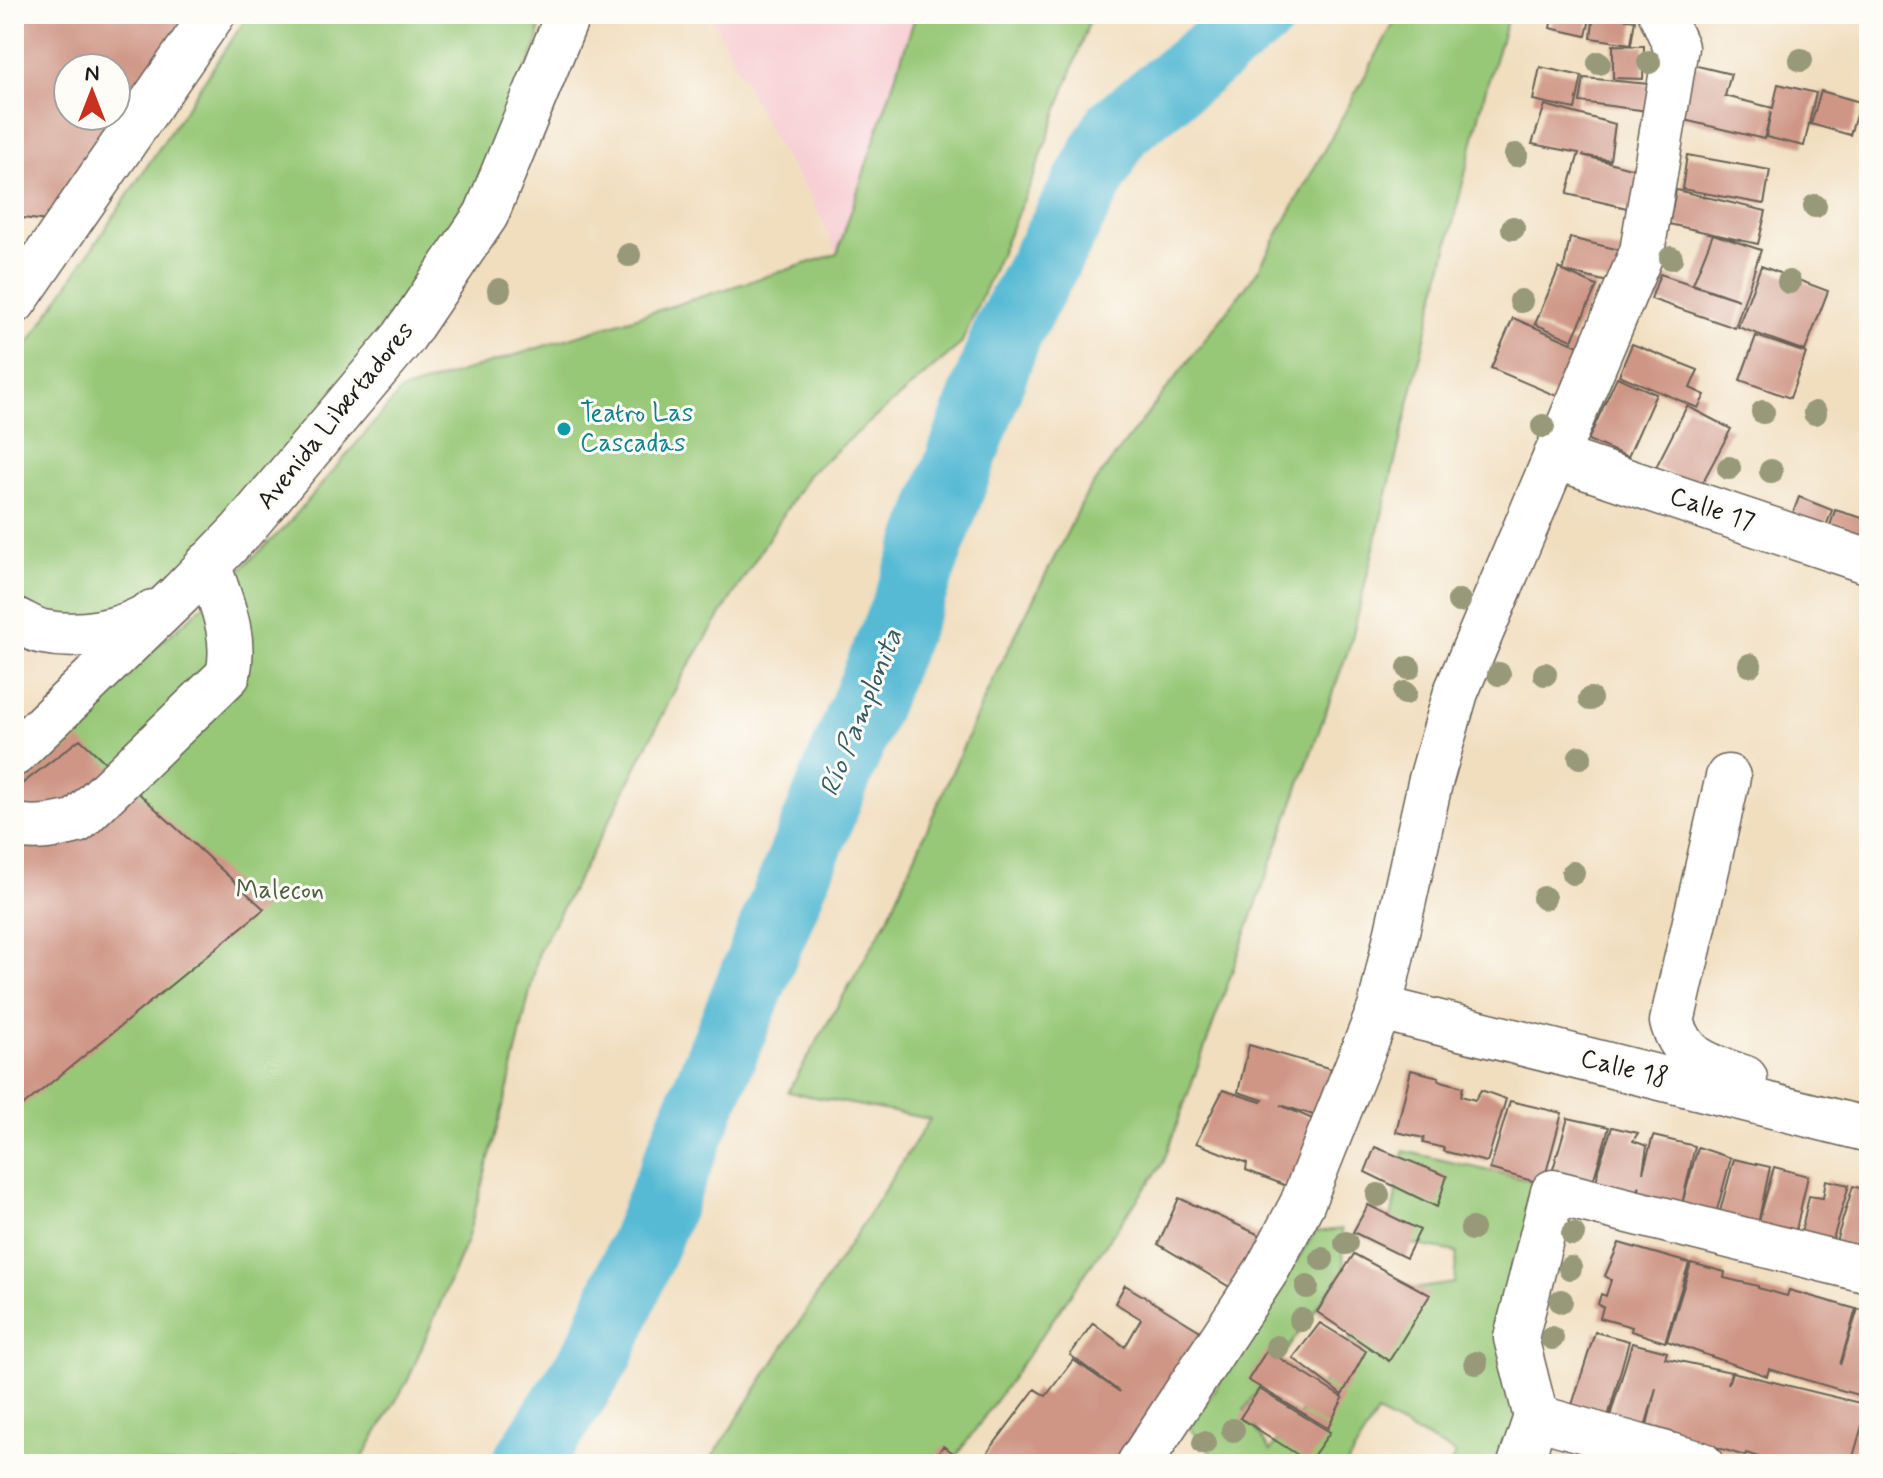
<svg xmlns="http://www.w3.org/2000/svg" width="1883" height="1478" font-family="Mynerve,sans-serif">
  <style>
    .built { fill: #f7cfd4 }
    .green { fill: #97c877; stroke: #5a724a; stroke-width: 2 }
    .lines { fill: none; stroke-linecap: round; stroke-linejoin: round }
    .river { stroke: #56bad4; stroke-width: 70 }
    .building { fill: #cf9686; fill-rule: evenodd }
    .minor-casing { stroke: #676055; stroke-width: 47 }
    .major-casing { stroke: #676055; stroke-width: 47 }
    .minor { stroke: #fff; stroke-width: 44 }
    .major { stroke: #fff; stroke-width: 44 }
    .tree { fill: #979979 }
    .culture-dot { fill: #0f9aa8; stroke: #fdfcf7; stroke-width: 3 }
    .labels { text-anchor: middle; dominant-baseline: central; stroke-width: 6; stroke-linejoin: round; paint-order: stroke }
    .culture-label { font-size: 26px; fill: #0d838f; stroke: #fdfcf7; text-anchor: start }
    .street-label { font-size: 26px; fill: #1c1c1c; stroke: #fdfcf7 }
    .park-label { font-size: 26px; fill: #4d6140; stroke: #fdfcf7 }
    .water-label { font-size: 28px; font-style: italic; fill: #335b66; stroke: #fdfcf7 }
  </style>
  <rect width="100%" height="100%" fill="#fdfcf7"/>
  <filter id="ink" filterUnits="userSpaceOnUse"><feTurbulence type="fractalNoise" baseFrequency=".0125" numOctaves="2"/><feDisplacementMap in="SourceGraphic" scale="16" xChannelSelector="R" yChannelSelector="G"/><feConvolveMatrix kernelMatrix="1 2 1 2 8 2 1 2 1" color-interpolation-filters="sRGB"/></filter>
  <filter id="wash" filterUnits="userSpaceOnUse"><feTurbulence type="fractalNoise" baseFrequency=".006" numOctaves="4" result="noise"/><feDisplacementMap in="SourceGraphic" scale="32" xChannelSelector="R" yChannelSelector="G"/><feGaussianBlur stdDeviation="1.8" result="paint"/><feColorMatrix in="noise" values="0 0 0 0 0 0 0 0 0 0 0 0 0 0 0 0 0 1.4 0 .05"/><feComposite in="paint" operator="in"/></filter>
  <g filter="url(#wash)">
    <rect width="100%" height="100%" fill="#f1debf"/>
    <path class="built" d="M710 14H916L837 254 814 202 776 144Z"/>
    <path class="green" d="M249 14H539V37L490 167 373 351 189 564 142 603 90 619 37 615 14 602V365Z
      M916 14H1092L1034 176 961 344 808 475 680 680 615 810 539 951 508 1088 467 1240 408 1380 359 1464H14V771L194 614 287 525 401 391 837 254Z
      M1399 14H1509L1485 92 1351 642 1163 1163 951 1464H708L930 1119 788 1092 887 920 991 683 1088 491 1257 272Z
      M1404 1151 1541 1183 1522 1427 1508 1464H1451L1455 1453 1377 1413 1347 1464H1221L1190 1428 1315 1232 1342 1229 1344 1270 1244 1410 1270 1451 1319 1388 1380 1294 1454 1283 1457 1252 1387 1240Z"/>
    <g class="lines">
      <path class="river" d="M527 1464 600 1351 911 594 1008 331 1117 129 1261 14"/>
    </g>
    <g id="blocks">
      <path class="building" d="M14 14H197L57 222 14 217ZM68 68H116V116H68Z
        M1553 14H1591L1586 36 1550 28Z
        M1594 14 1635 20 1631 44 1591 38Z
        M1613 45 1644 46 1643 79 1613 78Z
        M1689 64 1731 74 1725 96 1773 108 1778 84 1816 93 1804 146 1766 137 1771 112 1764 139 1680 119Z
        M1540 67 1582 76 1575 109 1533 100Z
        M1584 78 1649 84 1648 111 1580 102Z
        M1821 91 1860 102 1850 135 1811 124Z
        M1545 105 1615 124 1610 160 1582 155 1642 171 1631 209 1567 194 1579 153 1532 144Z
        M1687 155 1770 170 1764 204 1682 189Z
        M1676 190 1766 211 1758 244 1713 234 1761 250 1735 328 1651 299 1660 274 1739 300 1693 284 1713 234 1669 224Z
        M1570 238 1624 251 1616 284 1563 271 1597 286 1572 340 1535 324 1559 268 1563 271Z
        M1761 266 1828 291 1805 351 1738 327Z
        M1513 318 1588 350 1566 400 1491 368Z
        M1756 336 1806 353 1790 398 1740 380Z
        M1632 344 1698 370 1690 388 1705 395 1698 408 1619 375Z
        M1617 377 1656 394 1628 457 1588 440Z
        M1687 406 1731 429 1699 489 1656 467Z
        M1799 497 1832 510 1821 541 1787 529Z
        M1835 510 1869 520 1860 552 1825 542Z
        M80 739 264 909 14 1113V790Z
        M1249 1045 1342 1072 1327 1119 1280 1105 1317 1121 1289 1187 1246 1170 1247 1163 1196 1143 1223 1090 1261 1102 1263 1100 1238 1092Z
        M1411 1070 1439 1077 1438 1080 1463 1087 1461 1096 1475 1100 1481 1090 1506 1099 1487 1162 1443 1151 1444 1148 1423 1143 1424 1138 1396 1132Z
        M1510 1101 1562 1113 1543 1184 1490 1169Z
        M1568 1118 1609 1127 1588 1198 1548 1186Z
        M1612 1127 1638 1133 1633 1141 1647 1146 1643 1172 1653 1136 1695 1146 1682 1204 1698 1147 1731 1158 1713 1225 1636 1202 1640 1186 1629 1209 1595 1199 1598 1169Z
        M1375 1147 1447 1176 1437 1207 1365 1172Z
        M1734 1159 1770 1167 1757 1228 1774 1167 1808 1176 1791 1252 1715 1230Z
        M1826 1180 1849 1185 1828 1256 1798 1247 1809 1196 1823 1198Z
        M1853 1186 1869 1191V1253L1831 1258Z
        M1179 1198 1277 1243 1248 1298 1158 1244Z
        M1368 1205 1420 1230 1406 1258 1353 1232Z
        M1619 1243 1689 1263 1665 1342 1631 1331 1632 1327 1600 1318 1603 1307 1598 1304 1601 1294 1606 1296 1611 1280 1605 1276Z
        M1354 1254 1430 1295 1389 1361 1317 1312Z
        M1691 1263 1725 1272 1724 1278 1758 1286V1288L1787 1296 1789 1290 1856 1309 1840 1365 1858 1309 1869 1312 1868 1398 1769 1369 1767 1376 1667 1341Z
        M1125 1285 1215 1340 1133 1464H979L1035 1389 1046 1396 1073 1360 1120 1392 1070 1355 1093 1323 1125 1347 1141 1319 1115 1303Z
        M1320 1323 1366 1351 1342 1395 1293 1358Z
        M1595 1332 1629 1341 1608 1417 1572 1405Z
        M1632 1343 1667 1352 1665 1358 1731 1372 1728 1384 1732 1372 1868 1405 1851 1464H1780L1746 1453 1745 1456 1709 1445V1447L1678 1434 1647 1425 1656 1388 1645 1427 1610 1416Z
        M1267 1350 1343 1398 1328 1428 1248 1380Z
        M1259 1389 1330 1432 1309 1462 1240 1418Z
        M943 1446 970 1464H931Z"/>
    </g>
  </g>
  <g filter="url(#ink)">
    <use href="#blocks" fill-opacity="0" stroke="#676055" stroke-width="2"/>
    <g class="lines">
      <defs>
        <path id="minor" d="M1555 457 1869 562
          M1728 777 1672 1022C1685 1062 1709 1065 1745 1078
          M14 825C34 831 58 826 77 821L228 675C237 636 221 602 208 564
          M1380 1008 1869 1130
          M1536 1417 1701 1464
          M1139 1464 1267 1270 1302 1204 1380 1008 1430 783 1456 692 1642 252 1676 47 1661 14
          M1520 1464 1536 1417 1516 1338 1553 1192 1869 1271"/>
        <path id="major" d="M14 302 213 14
          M14 619C23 623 33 630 43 632 78 639 123 632 153 612
          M14 754 181 593 241 531 403 338 486 215 568 14"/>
      </defs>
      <use href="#minor" class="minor-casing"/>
      <use href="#major" class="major-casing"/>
      <use href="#minor" class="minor"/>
      <use href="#major" class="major"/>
    </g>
    <g class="tree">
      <circle cx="1801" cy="60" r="12"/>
      <circle cx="1649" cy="62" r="12"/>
      <circle cx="1599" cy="63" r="12"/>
      <circle cx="1516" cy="155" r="12"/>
      <circle cx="1815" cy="206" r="12"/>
      <circle cx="1513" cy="228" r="12"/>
      <circle cx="629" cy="255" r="12"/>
      <circle cx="1671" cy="258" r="12"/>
      <circle cx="1789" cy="282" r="12"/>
      <circle cx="499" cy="290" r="12"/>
      <circle cx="1521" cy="301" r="12"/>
      <circle cx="1763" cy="412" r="12"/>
      <circle cx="1815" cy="413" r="12"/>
      <circle cx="1543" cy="426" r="12"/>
      <circle cx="1729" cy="468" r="12"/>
      <circle cx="1771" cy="471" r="12"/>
      <circle cx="1459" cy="601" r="12"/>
      <circle cx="1750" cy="665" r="12"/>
      <circle cx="1409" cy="668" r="12"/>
      <circle cx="1499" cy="674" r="12"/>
      <circle cx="1545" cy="674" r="12"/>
      <circle cx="1405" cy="693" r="12"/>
      <circle cx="1590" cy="699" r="12"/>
      <circle cx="1580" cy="757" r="12"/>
      <circle cx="1573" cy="873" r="12"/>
      <circle cx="1544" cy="898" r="12"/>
      <circle cx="1378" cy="1195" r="12"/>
      <circle cx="1472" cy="1229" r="12"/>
      <circle cx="1573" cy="1234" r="12"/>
      <circle cx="1346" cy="1243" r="12"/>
      <circle cx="1322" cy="1259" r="12"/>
      <circle cx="1570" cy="1268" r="12"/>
      <circle cx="1307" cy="1287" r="12"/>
      <circle cx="1561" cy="1301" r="12"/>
      <circle cx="1301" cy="1320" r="12"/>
      <circle cx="1552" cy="1338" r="12"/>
      <circle cx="1277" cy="1347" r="12"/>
      <circle cx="1476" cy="1363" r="12"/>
      <circle cx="1233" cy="1430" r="12"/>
      <circle cx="1204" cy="1443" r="12"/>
    </g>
  </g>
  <circle class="culture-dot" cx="564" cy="429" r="8"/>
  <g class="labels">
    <g class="culture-label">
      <text x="580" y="414">Teatro Las<tspan x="580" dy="30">Cascadas</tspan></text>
    </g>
    <g class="street-label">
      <text transform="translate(336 416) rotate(-51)">Avenida Libertadores</text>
      <text transform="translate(1712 510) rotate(19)">Calle 17</text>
      <text transform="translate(1624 1069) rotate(14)">Calle 18</text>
    </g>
    <g class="park-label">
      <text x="280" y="891">Malecon</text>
    </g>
    <g class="water-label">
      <text transform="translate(862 713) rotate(-68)">Río Pamplonita</text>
    </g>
  </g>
  <rect width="1883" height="1478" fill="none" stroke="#fdfcf7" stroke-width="48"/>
  <g transform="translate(92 92)"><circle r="38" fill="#fdfcf7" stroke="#a3a29f" stroke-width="2"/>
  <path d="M0-6L14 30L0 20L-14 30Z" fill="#c8321e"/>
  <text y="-12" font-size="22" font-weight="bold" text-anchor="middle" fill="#1c1c1c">N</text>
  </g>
</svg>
